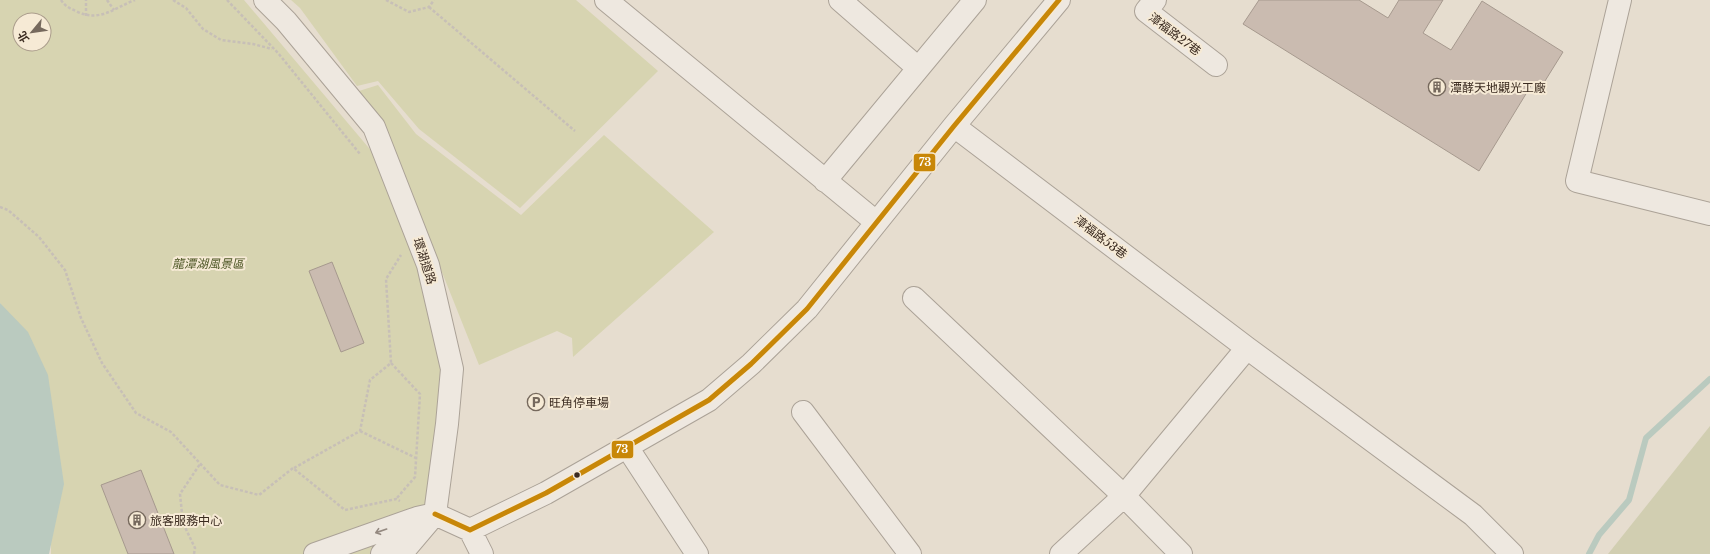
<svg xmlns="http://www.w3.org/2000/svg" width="1710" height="554" font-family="'Libre Baskerville','Noto Sans TC',serif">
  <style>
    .green { fill: #d7d4b1; fill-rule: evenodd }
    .cemetery { fill: #d1ceb1 }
    .water { fill: #bacabf }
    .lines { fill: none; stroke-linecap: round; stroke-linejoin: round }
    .stream { stroke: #bacabf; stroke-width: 6 }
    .building { fill: #cabbb0; stroke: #a6998e }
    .minor-casing { stroke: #aba297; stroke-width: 24 }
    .path { stroke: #c7bfb7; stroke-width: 2.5; stroke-dasharray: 3 2; stroke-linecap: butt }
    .minor { stroke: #eee8e0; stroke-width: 22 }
    .bus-1-casing { stroke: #f6ead5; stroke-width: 8 }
    .bus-1 { stroke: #c88708; stroke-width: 5 }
    .oneway { stroke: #948980 }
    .bus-dot { fill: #3a2a1f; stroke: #f6ead5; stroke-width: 1.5 }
    .labels { text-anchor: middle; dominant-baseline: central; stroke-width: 4; stroke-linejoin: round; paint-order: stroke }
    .street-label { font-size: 12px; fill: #3a2a1f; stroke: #f6ead5 }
    .poi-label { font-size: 12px; fill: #3a2a1f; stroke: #f6ead5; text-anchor: start }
    .park-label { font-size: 12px; font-style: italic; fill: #4e5726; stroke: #f6ead5 }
    .line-badge { stroke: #f6ead5; stroke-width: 1.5 }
    .badge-label { font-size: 11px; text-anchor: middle; font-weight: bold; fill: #fff }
  </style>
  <rect width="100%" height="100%" fill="#e6ddcf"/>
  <path class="green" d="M0 0H244L379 160 420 266 445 373 428 514 390 554H51V517L63 477 51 476 49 445 57 438 45 373 0 303ZM20 20H44V44H20Z
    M291 0H576L658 71 520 208 419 129 378 81 357 86 300 8Z
    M378 85 416 134 521 215 604 135 714 232 573 357 572 338 557 331 479 365 385 129 359 91Z"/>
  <path class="cemetery" d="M1710 426V554H1608Z"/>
  <path class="water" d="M0 303 28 332 48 375 64 484 49 554H0Z"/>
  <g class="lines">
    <path class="stream" d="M1589 554 1599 535 1629 500 1646 438 1710 379"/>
  </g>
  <path class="building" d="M1259 0H1359L1388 18 1399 0H1443L1423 33 1451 50 1482 1 1563 52 1540 89 1532 84 1479 171 1243 24Z
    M332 262 364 343 341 352 309 271Z
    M141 470 174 554H128L101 485Z"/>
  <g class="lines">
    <defs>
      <path id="minor" d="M265 0 286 21 374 127 428 265 452 369 447 424 435 514 401 554
        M606 0 876 222
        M840 0 918 68
        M1155 0 1146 11 1216 65
        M1620 0 1577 181 1710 214
        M954 126 1247 348 1473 515 1512 554
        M825 181 975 0
        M914 298 1124 496 1181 554
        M803 412 910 554
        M627 447 697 554
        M435 514 470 530 546 493 709 400 751 364 807 309 954 126 1059 0
        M470 530 482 554
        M315 554 417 518 435 514
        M382 554 407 529
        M1061 554 1124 496 1247 348"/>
    </defs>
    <use href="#minor" class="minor-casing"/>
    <path class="path" d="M61 0C65 6 69 8 76 11 99 23 114 8 135 0
      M107 0 114 10
      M173 0 186 8 203 29 221 40 253 44 272 49
      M227 0 278 53 360 154
      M386 0 409 12 429 7 434 0
      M429 7 575 131
      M86 16V0
      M0 207 8 210 39 237 65 270 81 318 102 363 136 413 171 432 220 485 259 495 293 468 345 510 396 499 400 501
      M391 363 420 394 415 477 396 499
      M360 431 416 458
      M294 468 360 431 370 380 391 363 386 279 401 255
      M194 554 195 548 183 523 180 494 200 464"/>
    <use href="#minor" class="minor"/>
    <defs>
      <path id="bus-1" d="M435 514 470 530 546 493 709 400 751 364 807 309 954 126 1059 0"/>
    </defs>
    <use href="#bus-1" class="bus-1-casing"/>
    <use href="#bus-1" class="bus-1"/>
  </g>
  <defs><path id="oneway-shaft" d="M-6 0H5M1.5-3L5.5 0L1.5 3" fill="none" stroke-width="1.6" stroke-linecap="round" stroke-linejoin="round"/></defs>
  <use class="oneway" href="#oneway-shaft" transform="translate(381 531) rotate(161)"/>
  <defs>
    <symbol id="building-ring" viewBox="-11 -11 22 22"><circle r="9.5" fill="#f6ead5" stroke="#76695d" stroke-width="1.5"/><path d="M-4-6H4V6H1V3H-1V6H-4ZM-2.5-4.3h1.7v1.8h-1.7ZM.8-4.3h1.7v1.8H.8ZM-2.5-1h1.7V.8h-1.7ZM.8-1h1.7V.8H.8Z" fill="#76695d"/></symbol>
    <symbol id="parking-ring" viewBox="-11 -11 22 22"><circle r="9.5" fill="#f6ead5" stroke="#76695d" stroke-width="1.5"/><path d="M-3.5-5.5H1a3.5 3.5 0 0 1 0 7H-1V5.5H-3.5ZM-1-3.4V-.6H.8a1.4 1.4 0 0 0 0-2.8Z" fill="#76695d"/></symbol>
  </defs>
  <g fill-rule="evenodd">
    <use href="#building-ring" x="1427" y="77" width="20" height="20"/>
    <use href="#parking-ring" x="526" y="392" width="20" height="20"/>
    <use href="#building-ring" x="127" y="510" width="20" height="20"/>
  </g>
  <circle class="bus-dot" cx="577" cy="475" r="3.5"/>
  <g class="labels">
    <g class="street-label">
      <text transform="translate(1175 34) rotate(37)">漳福路27巷</text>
      <text transform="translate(1101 237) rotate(37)">漳福路53巷</text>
      <text transform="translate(425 261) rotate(72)">環湖道路</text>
    </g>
    <g class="poi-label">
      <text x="1450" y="87">潭酵天地觀光工廠</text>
      <text x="549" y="402">旺角停車場</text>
      <text x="150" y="520">旅客服務中心</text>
    </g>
    <g class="park-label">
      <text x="208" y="263">龍潭湖風景區</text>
    </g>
  </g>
  <g class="line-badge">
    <rect x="913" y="153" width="23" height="19" rx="4" fill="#c88708"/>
    <rect x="611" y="440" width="23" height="19" rx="4" fill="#c88708"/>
  </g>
  <g class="badge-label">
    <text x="925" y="166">73</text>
    <text x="622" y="453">73</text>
  </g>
  <g transform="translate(32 32) rotate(241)"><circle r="19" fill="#f6ead5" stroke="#ab9d8c"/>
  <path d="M0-3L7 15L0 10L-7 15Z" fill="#76695d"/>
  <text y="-6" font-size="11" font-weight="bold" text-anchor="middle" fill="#3a2a1f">北</text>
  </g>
</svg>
